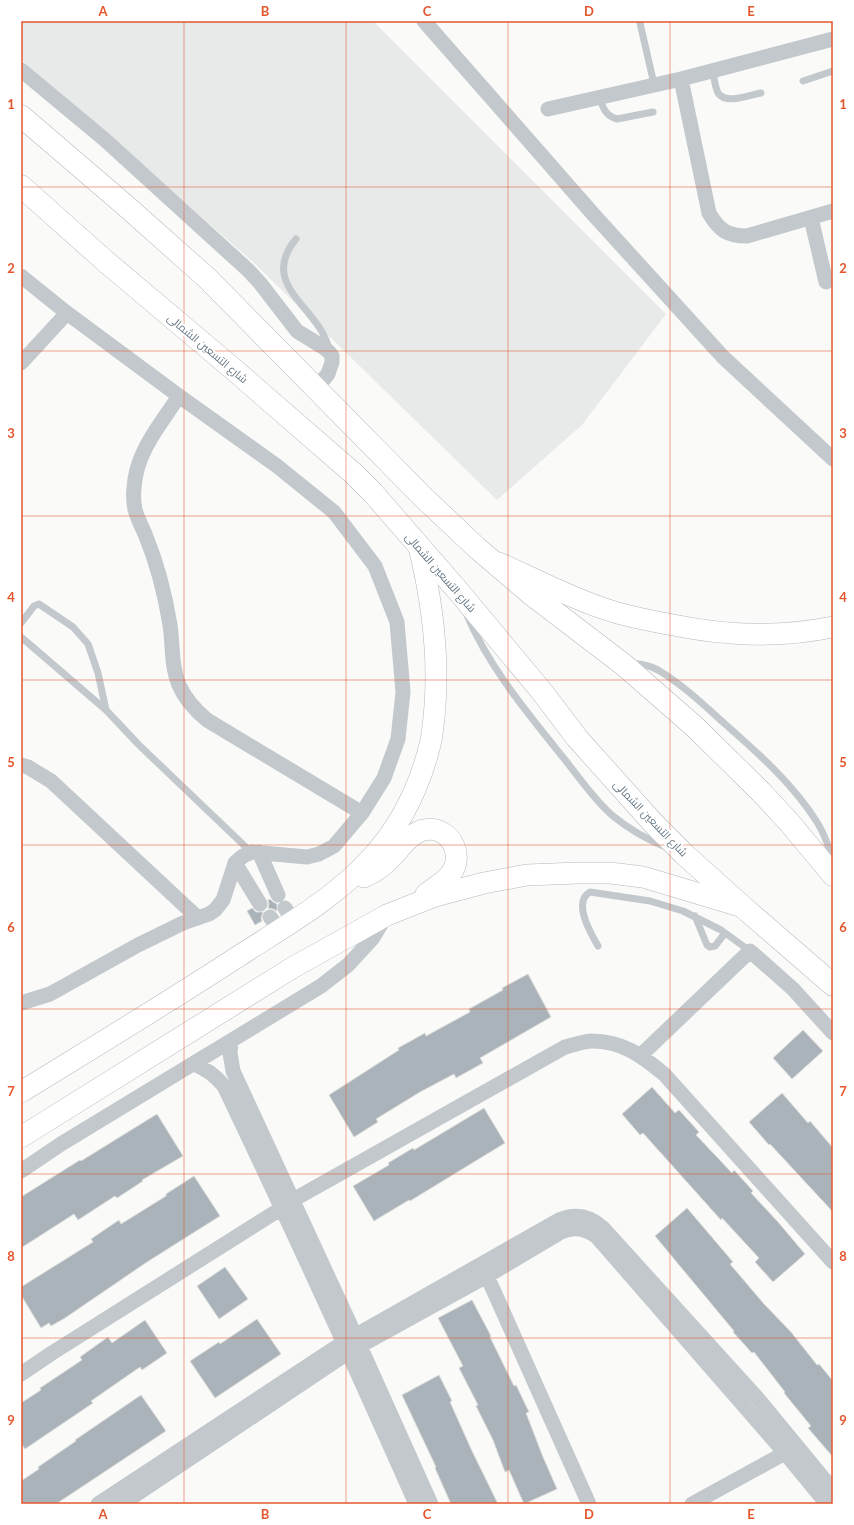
<svg xmlns="http://www.w3.org/2000/svg" width="854" height="1525" font-family="Lato,Cairo,sans-serif">
  <style>
    .built { fill: #e8e9e9 }
    .building { fill: #aab3b9; stroke: #dcdcda }
    .lines { fill: none; stroke-linecap: round; stroke-linejoin: round }
    .secondary-casing { stroke: #b3babf; stroke-width: 22 }
    .primary-casing { stroke: #b5babe; stroke-width: 23 }
    .lane { stroke: #c3c8cc; stroke-width: 7 }
    .street { stroke: #c3c8cc; stroke-width: 15 }
    .secondary { stroke: #fff; stroke-width: 21 }
    .primary { stroke: #fff; stroke-width: 22 }
    .grid { fill: none; stroke: #e4572e; stroke-width: 1; stroke-opacity: 0.55 }
    .labels { text-anchor: middle; dominant-baseline: central; stroke-width: 4; stroke-linejoin: round; paint-order: stroke }
    .street-label { font-size: 11px; fill: #657683; stroke: #fff }
    .neatline { fill: none; stroke: #e4572e; stroke-width: 1.5 }
    .grid-label { font-size: 13px; text-anchor: middle; font-weight: bold; fill: #e4572e }
  </style>
  <rect width="100%" height="100%" fill="#fafaf8"/>
  <path class="built" d="M21 21H373L666 314 582 425 497 500 253 262 21 60Z"/>
  <path class="building" d="M270 899 273 902 277 904V911L273 909 268 908 269 904 268 900Z
    M252 908 256 912H263L261 918 262 921 255 925 247 911Z
    M528 974 551 1017 480 1058 483 1063 456 1078 454 1074 420 1092 376 1119 378 1122 354 1137 329 1095 399 1050 398 1048 425 1033 426 1036 470 1012 469 1009 503 990 502 988Z
    M803 1030 823 1051 792 1079 773 1058Z
    M652 1087 675 1113 679 1110 699 1132 696 1135 732 1173 734 1170 753 1191 751 1193 778 1222 805 1254 773 1282 755 1262 759 1258 722 1218 721 1220 643 1133 640 1135 622 1114Z
    M782 1093 808 1123 810 1121 833 1148V1212L770 1144 769 1145 749 1122Z
    M484 1108 505 1143 410 1201 409 1200 374 1221 353 1186 389 1165 388 1163 413 1148 414 1150Z
    M157 1114 183 1156 142 1180 143 1181 117 1198 115 1196 78 1220 74 1214 21 1248V1197L80 1160 81 1161Z
    M194 1176 220 1216 147 1262 65 1318 51 1326 49 1323 41 1328 21 1295V1287L93 1242 91 1239 119 1220 121 1224 166 1196V1194Z
    M687 1208 733 1262 730 1264 764 1304 791 1332 817 1365 819 1364 833 1381V1457L808 1428 811 1426 784 1393 785 1392 754 1352 752 1353 733 1332 734 1331 655 1236Z
    M225 1267 248 1299 219 1319 197 1286Z
    M472 1300 491 1336 490 1337 514 1386 516 1385 529 1412 526 1413 543 1457 557 1489 524 1504 509 1470 505 1472 493 1440 476 1406 478 1405 459 1368 463 1366 438 1318Z
    M257 1319 281 1354 215 1398 190 1361 219 1342 220 1344Z
    M145 1320 167 1353 142 1370 140 1367 91 1401 93 1403 25 1449 21 1443V1403L41 1390 40 1388 82 1360 80 1357 108 1337 112 1343Z
    M439 1375 452 1401 450 1402 472 1451 498 1504H451L435 1468 436 1467 402 1395Z
    M141 1395 166 1431 56 1504H21V1481L39 1469 38 1467 76 1441 75 1440Z"/>
  <g class="lines">
    <defs>
      <path id="secondary" d="M499 563C535 579 570 598 608 610 629 617 651 621 673 625 728 636 778 638 833 627
        M364 877C373 873 382 867 389 860 403 847 413 825 436 830 454 835 462 857 452 872 446 881 434 888 426 894
        M21 1092C94 1047 167 1003 239 956 285 926 334 899 371 858 398 829 416 794 427 756 429 749 431 742 432 734 441 672 434 608 419 547
        M21 1137 292 968 387 915 435 896 484 883 527 875 578 873H610L643 877 743 907"/>
      <path id="primary" d="M21 116 126 206 207 278 424 498 477 548 531 594 624 665 695 727 761 792 788 821 833 875
        M21 186 104 260 232 368 354 474 373 493 459 592 543 693 577 738 654 824 684 854 743 907 833 985"/>
    </defs>
    <use href="#secondary" class="secondary-casing"/>
    <use href="#primary" class="primary-casing"/>
    <path class="lane" d="M640 23 654 84
      M713 71C714 78 715 87 718 93 726 105 749 95 761 93
      M803 81 833 71
      M599 97C603 107 605 116 617 119L653 112
      M296 239C257 286 321 308 329 350
      M466 613C489 668 529 715 566 761 579 778 597 803 613 816 630 830 648 840 668 848
      M21 623 34 606 39 604 73 627 88 644 98 673 106 710 21 637
      M632 664C641 663 650 666 658 670 683 685 704 705 725 724 758 753 793 784 817 822 825 835 830 849 833 864
      M106 710 139 745 251 852
      M695 916 707 945 710 947 715 946 725 933
      M598 946C591 934 572 902 590 892L650 901 683 911 721 930 750 951"/>
    <path class="street" d="M424 21 593 214 723 357 833 459
      M21 70 104 139 248 270 260 283 297 331 323 347 329 352 332 356V362L328 374 316 388
      M681 79 709 213C719 230 727 236 747 236L833 211
      M548 109 681 79 833 39
      M811 218 826 282
      M21 276 67 313 179 396 277 466 334 512 375 566 397 622 403 692 398 739 384 778 362 813 334 846 319 854 307 857 252 852 243 856 235 863 223 900 215 910 209 914 183 923 138 945 50 994 21 1003
      M21 363 67 313
      M179 396C160 425 136 452 134 488 132 509 137 516 145 534 157 563 165 594 170 625 173 645 171 666 179 685 185 699 195 710 207 720L362 813
      M21 765 28 767 51 781 198 918
      M259 852 278 895
      M235 863 260 904
      M285 908 294 922
      M270 917 280 930
      M231 1041 230 1053 233 1071 355 1335 431 1504
      M641 1055 750 951 793 989 833 1033
      M194 1064C207 1069 215 1075 224 1086 290 1224 354 1364 416 1504
      M21 1171 61 1144 321 986 348 965 372 939 386 916
      M293 1200 565 1047C574 1045 584 1041 592 1041 623 1041 642 1056 664 1074L833 1262
      M487 1276 589 1504
      M21 1374 52 1353 282 1208
      M98 1504 344 1342 559 1220C576 1213 590 1216 603 1228L759 1400 833 1490
      M122 1504 349 1352 487 1276 561 1232C574 1226 586 1228 597 1237L785 1453 827 1504
      M692 1504 785 1453"/>
    <use href="#secondary" class="secondary"/>
    <use href="#primary" class="primary"/>
  </g>
  <path class="grid" d="M184 21V1504M346 21V1504M508 21V1504M670 21V1504M21 187H833M21 351H833M21 516H833M21 680H833M21 845H833M21 1009H833M21 1174H833M21 1338H833"/>
  <g class="labels">
    <g class="street-label">
      <text transform="translate(208 348) rotate(40)">شارع التسعين الشمالى</text>
      <text transform="translate(441 572) rotate(49)">شارع التسعين الشمالى</text>
      <text transform="translate(651 818) rotate(46)">شارع التسعين الشمالى</text>
    </g>
  </g>
  <rect width="854" height="1525" fill="none" stroke="#ffffff" stroke-width="44"/>
  <rect x="22" y="22" width="810" height="1481" class="neatline"/>
  <g class="grid-label">
    <text x="103" y="16">A</text>
    <text x="265" y="16">B</text>
    <text x="427" y="16">C</text>
    <text x="589" y="16">D</text>
    <text x="751" y="16">E</text>
    <text x="11" y="109">1</text>
    <text x="843" y="109">1</text>
    <text x="11" y="273">2</text>
    <text x="843" y="273">2</text>
    <text x="11" y="438">3</text>
    <text x="843" y="438">3</text>
    <text x="11" y="602">4</text>
    <text x="843" y="602">4</text>
    <text x="11" y="767">5</text>
    <text x="843" y="767">5</text>
    <text x="11" y="932">6</text>
    <text x="843" y="932">6</text>
    <text x="11" y="1096">7</text>
    <text x="843" y="1096">7</text>
    <text x="11" y="1261">8</text>
    <text x="843" y="1261">8</text>
    <text x="11" y="1425">9</text>
    <text x="843" y="1425">9</text>
    <text x="103" y="1519">A</text>
    <text x="265" y="1519">B</text>
    <text x="427" y="1519">C</text>
    <text x="589" y="1519">D</text>
    <text x="751" y="1519">E</text>
  </g>
</svg>
